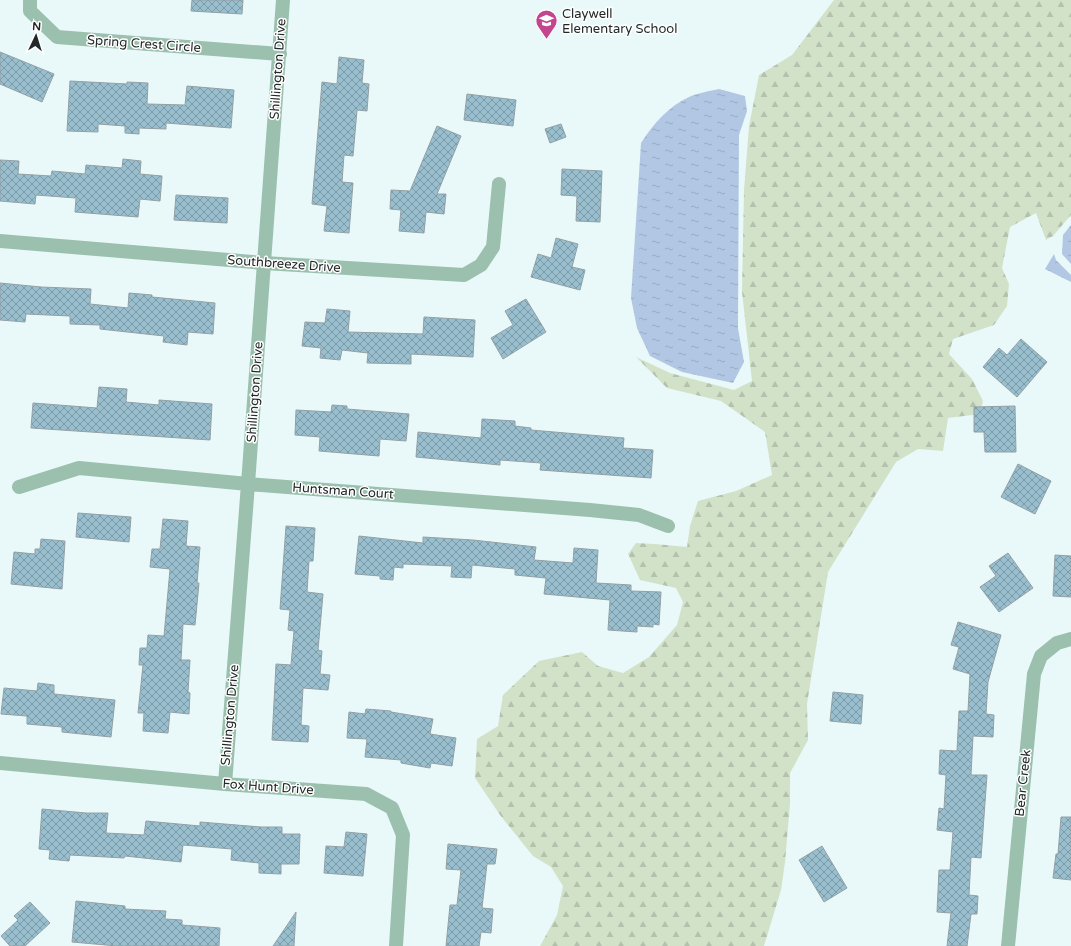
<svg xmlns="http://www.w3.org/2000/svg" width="1071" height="946" font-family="'Varela Round',sans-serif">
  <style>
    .forest { fill: url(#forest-firs) }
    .water { fill: url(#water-ripples) }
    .building { fill: url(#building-cross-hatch); stroke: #93a0a6 }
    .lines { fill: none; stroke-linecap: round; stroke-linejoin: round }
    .street { stroke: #9bc0ae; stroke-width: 14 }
    .labels { text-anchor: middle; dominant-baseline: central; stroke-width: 3; stroke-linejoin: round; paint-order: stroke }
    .poi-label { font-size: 13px; fill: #222828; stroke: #fff; text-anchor: start }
    .street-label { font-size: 13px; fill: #222828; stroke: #fff }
  </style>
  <defs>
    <pattern id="forest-firs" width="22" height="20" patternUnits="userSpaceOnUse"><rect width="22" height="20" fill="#d2e2c9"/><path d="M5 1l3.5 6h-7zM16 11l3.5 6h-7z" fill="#b4c2ad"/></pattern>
    <pattern id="water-ripples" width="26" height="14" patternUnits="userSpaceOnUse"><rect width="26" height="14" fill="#b2c7e3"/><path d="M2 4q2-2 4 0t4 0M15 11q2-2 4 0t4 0" fill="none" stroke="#99abc3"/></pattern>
    <pattern id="building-cross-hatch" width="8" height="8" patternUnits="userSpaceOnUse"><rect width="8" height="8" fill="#99bfcf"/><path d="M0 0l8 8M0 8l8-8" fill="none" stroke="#7c9ba8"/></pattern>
  </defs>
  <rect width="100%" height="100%" fill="#e9f9f9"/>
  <path class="forest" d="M834 0H1071V215L1053 236 1046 240 1036 213 1010 227 1002 268 1009 284 1007 306 994 325 953 339 949 354 972 379 983 401 980 414 948 418 943 451 918 449 896 462 828 572 807 704 808 740 790 773V804L785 862 781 890 764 946H540L557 915 563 886 551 867 533 856 500 815 475 778 477 739 498 726 503 695 539 661 582 652 598 666 623 673 649 657 677 625 683 602 676 588 640 580 628 554 636 543 655 544 687 547 690 526 698 501 736 491 772 475 765 432 721 401 667 388 636 357 670 373 734 390 752 381 742 292 744 190 749 126 759 75 792 55Z"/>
  <path class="water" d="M719 89 745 96 747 111 739 135 738 328 744 362 733 383 682 372 650 356 637 328 631 298 641 143C654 123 668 107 689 97 698 93 710 91 719 89Z
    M1071 225V264L1062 254 1063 235Z
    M1054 254 1056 260 1071 275V282L1045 269Z"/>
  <path class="building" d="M192 0H243L242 14 191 11Z
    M0 52 54 74 42 102 0 84Z
    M339 57 364 60 362 83 369 84 367 111 357 110 353 156 344 155 342 182 353 183 349 233 324 231 327 206 312 204 322 82 337 84Z
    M70 81 127 84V82L148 83 147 104 185 105 187 86 234 90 231 128 166 123V129L139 128V134L125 133V126L98 124V132L67 131Z
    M467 94 516 100 513 126 464 120Z
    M561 124 566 137 550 143 545 129Z
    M437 126 461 136 437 194H446L444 214 426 212 424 233 399 231 401 210 390 209 391 190 410 191Z
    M123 159 141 161 140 174 162 176 160 201 140 199 138 217 75 212 76 198 36 195 35 204 0 201V160L19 161 18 174 51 176 52 171 85 174 86 165 122 168Z
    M562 169 602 171 600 222 576 221 577 196 561 195Z
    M176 195 228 198 227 223 174 220Z
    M556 238 578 244 572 267 585 270 580 290 531 277 538 254 551 258Z
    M0 283 41 287 91 289 90 304 128 308 129 293 152 295V297L215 303 213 334 188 332 187 345 163 342 164 336 100 329V325L70 324V316L26 314 25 322 0 320Z
    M526 299 546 332 503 359 491 338 513 325 505 311Z
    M327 309 350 311 348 332 423 334 424 317 475 320 473 357 411 354V364L367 363 368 353 342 350 340 360 320 358 321 348 302 346 305 322 325 323Z
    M1021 339 1047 362 1017 397 983 367 999 348 1007 355Z
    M99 387 127 389 126 402 159 405V400L212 404 210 440 31 428 33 403 97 408Z
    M332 405 347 406V409L409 414 406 441 380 439 379 456 319 451 320 437 295 435 296 410 331 412Z
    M1015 406 1016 452H985L984 432H974V407Z
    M482 419 515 421V426L531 428V430L624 438 623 448 653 450 651 478 540 470 541 463 500 460V465L416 457 418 432 481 438Z
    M1018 464 1051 481 1035 514 1001 497Z
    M78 513 131 517 129 542 76 537Z
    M163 519 188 521 186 546 200 547 197 583H199L195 625 183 624 181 660H190L188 692 190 693 189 714 170 712 168 733 143 731 144 713H138L143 665H139L140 648H147L148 635 164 636 170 569 150 567 152 549H160Z
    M286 526 315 528 313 561H309L307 592 323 594 318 650 322 651 320 674 330 675 328 690 303 688 301 725 309 726 308 742 272 740 276 664 291 665 294 631 288 630 290 610 280 609Z
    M359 536 423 543V537L473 540 536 547 534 560 573 563 574 548 598 550 596 583 631 585V591L661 592 659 625 653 624V627L637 626V632L608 630 610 600 544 594 546 578 515 575V569L472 565 471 578 451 577 452 566 403 564V568L394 567 393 580 380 579V576L355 574Z
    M41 539 65 541 62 589 11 584 14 552 35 554V549H40Z
    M1008 553 1033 588 999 612 980 587 996 576 989 566Z
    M1055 555 1071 556V597L1053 596Z
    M958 622 1001 635 988 682 986 714 994 715 993 737 973 736 971 775H987L981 858 971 857 969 895 978 896 977 914H971L967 946H947L951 913 937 912 939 870H950L953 832 937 830 939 808 944 809 946 775 939 774 940 750 957 751 959 711H968L970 674 953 669 959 647 951 645Z
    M38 683 54 685V694L115 700 111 737 62 732V727L27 724V716L1 714 4 688 37 691Z
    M833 692 863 695 861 724 830 721Z
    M366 709 391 711V712L433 719 430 734 456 738 452 766 431 763 430 768 401 763V760L365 757 367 739 347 738 349 712 365 714Z
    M42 809 86 813H108L106 833 144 835 146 821 200 826V822L261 827H282V834H300L299 864H281V874L259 873V863L231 860 232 849 183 845 181 862 125 856 124 858 70 855 69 861 49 859 50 850 39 849Z
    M1061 817H1071V880L1053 878 1056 854H1058Z
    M346 832 367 834 363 876 324 873 326 846 344 847Z
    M448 844 497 849 495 864H487L482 908 493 909 491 933 481 932 479 946H446L450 905H457L461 870 446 869Z
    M822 846 847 888 824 902 799 860Z
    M76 901 125 906V909L166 911 165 919 182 920V925L220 928 219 946H117L72 942Z
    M30 902 50 923 25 946H10L1 936 18 920 14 916Z
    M296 912 294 946H273Z"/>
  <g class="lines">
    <path class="street" d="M30 0V11L57 37 280 54
      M0 241 264 263 464 275 481 265 493 247 499 184
      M19 487 79 468 248 484 590 510 639 515 668 526
      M0 763 225 784 366 794 392 808 403 835 396 946
      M225 784 248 484 283 0
      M1008 946 1034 674 1041 656 1057 643 1071 639"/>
  </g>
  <defs>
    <symbol id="school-pin" viewBox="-11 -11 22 30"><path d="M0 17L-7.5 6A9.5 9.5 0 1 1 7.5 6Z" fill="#c5448e" stroke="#fff"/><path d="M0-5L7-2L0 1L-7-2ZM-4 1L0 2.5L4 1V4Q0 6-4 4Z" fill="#fff"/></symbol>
  </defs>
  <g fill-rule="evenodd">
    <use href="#school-pin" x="534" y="8" width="25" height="34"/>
  </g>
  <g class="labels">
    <g class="poi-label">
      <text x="562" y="14">Claywell<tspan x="562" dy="15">Elementary School</tspan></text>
    </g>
    <g class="street-label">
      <text transform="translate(144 44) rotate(4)">Spring Crest Circle</text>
      <text transform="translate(278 69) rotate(-86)">Shillington Drive</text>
      <text transform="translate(284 264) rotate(4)">Southbreeze Drive</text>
      <text transform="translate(255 392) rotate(-86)">Shillington Drive</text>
      <text transform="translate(343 491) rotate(4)">Huntsman Court</text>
      <text transform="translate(230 715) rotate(-85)">Shillington Drive</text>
      <text transform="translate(1023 783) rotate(-84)">Bear Creek</text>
      <text transform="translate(268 787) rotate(4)">Fox Hunt Drive</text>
    </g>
  </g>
  <g transform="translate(36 36) rotate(4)" stroke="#ffffff" stroke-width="3" paint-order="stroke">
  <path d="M0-3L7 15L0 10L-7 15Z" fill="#222828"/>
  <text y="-6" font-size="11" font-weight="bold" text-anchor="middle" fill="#222828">N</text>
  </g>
</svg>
